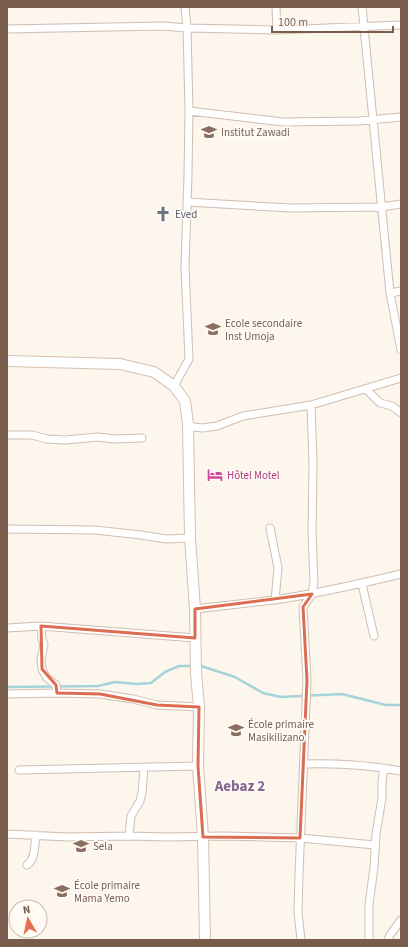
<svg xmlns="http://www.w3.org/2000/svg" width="408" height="947" font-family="'Source Sans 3',sans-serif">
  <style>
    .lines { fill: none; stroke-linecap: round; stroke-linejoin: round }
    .stream { stroke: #a5d3da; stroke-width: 2.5 }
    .street-casing { stroke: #d1beb0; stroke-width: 9 }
    .secondary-casing { stroke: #d6c0b0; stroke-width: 12 }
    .street { stroke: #fff; stroke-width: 7 }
    .secondary { stroke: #fff; stroke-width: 10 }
    .marked { fill: none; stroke: #dc6d51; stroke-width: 3; stroke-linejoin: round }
    .labels { text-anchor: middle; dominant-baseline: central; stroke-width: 4; stroke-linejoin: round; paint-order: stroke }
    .education-label { font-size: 11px; fill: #785e54; stroke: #fffaf3; text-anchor: start }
    .worship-label { font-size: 11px; fill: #5b616d; stroke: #fffaf3; text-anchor: start }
    .hotel-label { font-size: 11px; fill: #b23c85; stroke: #fffaf3; text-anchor: start }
    .district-label { font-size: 15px; font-weight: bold; fill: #846695; stroke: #fffaf3 }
  </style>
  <rect width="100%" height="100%" fill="#fdf6ec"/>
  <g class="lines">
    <path class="stream" d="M198 666H201L235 677 263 693 281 697 342 694 386 705H401
      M7 687 98 686 115 682 137 684 151 683 165 672 179 666H193"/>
    <defs>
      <path id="street" d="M276 7 277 30
        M362 7 390 293 401 350
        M7 29 163 26 187 28 277 30 401 25
        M189 111 283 122 359 121 401 117
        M187 202 290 208 381 207 401 204
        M390 293 401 291
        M174 386 189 359 185 267 188 175 189 111 187 28 185 7
        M366 389 380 403 392 406 401 413
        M188 424 193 427 203 428 217 426 243 416 311 405 401 378
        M7 435H32L47 439 65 440 98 437 115 439 142 438
        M270 528 278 568 275 600
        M7 529 95 530 141 535 167 539 190 538
        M362 584 374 636
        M195 609C221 606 248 603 274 600 317 594 359 584 401 574
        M41 626 42 639 44 645 41 659 42 669 46 677 56 685 57 693
        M7 628 41 626 195 638
        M7 694 57 693 100 694 133 699 157 705 199 707
        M304 764C336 763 369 765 401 771
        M19 770 198 766
        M7 834 67 837 129 836 167 837 223 836 300 838 375 845
        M129 836 131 816 140 801 142 792 144 768
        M27 865C36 859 34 845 36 835
        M301 940 298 912 299 874 307 680 303 607 312 594 314 581 312 534 313 464 311 405
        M369 940V905L374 867 376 834 382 798V782L384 768
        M388 940 390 935 401 920"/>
      <path id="secondary" d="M7 361 120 364 154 372 174 386 185 401 188 424 190 538 195 609 196 673 199 707 198 766 203 837 205 940"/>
    </defs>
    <use href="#street" class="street-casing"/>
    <use href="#secondary" class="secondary-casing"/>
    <use href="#street" class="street"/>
    <use href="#secondary" class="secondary"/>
  </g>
  <path class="marked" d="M312 594 303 607 307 680 300 838 203 837 198 766 199 707 157 705 100 694 57 693 56 685 42 669 41 626 195 638V609Z"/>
  <defs>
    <symbol id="school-bare" viewBox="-9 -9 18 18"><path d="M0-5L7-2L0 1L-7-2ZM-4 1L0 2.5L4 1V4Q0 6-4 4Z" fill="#8d6e63" stroke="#fffaf3" stroke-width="2.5" paint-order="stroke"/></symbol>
    <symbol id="church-bare" viewBox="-9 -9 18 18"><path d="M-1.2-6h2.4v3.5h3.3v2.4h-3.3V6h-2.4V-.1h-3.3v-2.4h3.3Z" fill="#6b7280" stroke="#fffaf3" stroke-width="2.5" paint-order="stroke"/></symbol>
    <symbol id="hotel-bare" viewBox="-9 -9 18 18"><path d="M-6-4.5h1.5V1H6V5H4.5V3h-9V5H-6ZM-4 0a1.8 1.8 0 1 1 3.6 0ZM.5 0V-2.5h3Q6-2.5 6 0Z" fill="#d1479c" stroke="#fffaf3" stroke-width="2.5" paint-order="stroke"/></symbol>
  </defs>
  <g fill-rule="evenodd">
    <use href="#school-bare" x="198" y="121" width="22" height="22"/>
    <use href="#church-bare" x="152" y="203" width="22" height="22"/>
    <use href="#school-bare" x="202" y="318" width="22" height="22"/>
    <use href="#hotel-bare" x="204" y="464" width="22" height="22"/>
    <use href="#school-bare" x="225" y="719" width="22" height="22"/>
    <use href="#school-bare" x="70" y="835" width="22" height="22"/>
    <use href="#school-bare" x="51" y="880" width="22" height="22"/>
  </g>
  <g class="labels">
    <g class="education-label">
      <text x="221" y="132">Institut Zawadi</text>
      <text x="225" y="323">Ecole secondaire<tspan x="225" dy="13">Inst Umoja</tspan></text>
      <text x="248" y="724">École primaire<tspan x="248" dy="13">Masikilizano</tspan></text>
      <text x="93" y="846">Sela</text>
      <text x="74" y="885">École primaire<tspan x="74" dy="13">Mama Yemo</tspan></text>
    </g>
    <g class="worship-label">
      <text x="175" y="214">Eved</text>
    </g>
    <g class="hotel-label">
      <text x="227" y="475">Hôtel Motel</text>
    </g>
    <g class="district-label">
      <text x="240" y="786">Aebaz 2</text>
    </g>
  </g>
  <rect width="408" height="947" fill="none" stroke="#7a5c4d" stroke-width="16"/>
  <g transform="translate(28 919) rotate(351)"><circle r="19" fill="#fffaf3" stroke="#cabbb1"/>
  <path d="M0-3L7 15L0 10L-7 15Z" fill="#e76f51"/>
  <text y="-6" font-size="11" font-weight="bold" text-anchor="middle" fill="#7a5c4d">N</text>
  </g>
  <path d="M272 26v6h121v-6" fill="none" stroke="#7a5c4d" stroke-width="2"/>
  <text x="278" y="26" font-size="12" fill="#7a5c4d" stroke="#fffaf3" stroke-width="3" paint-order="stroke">100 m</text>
</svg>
